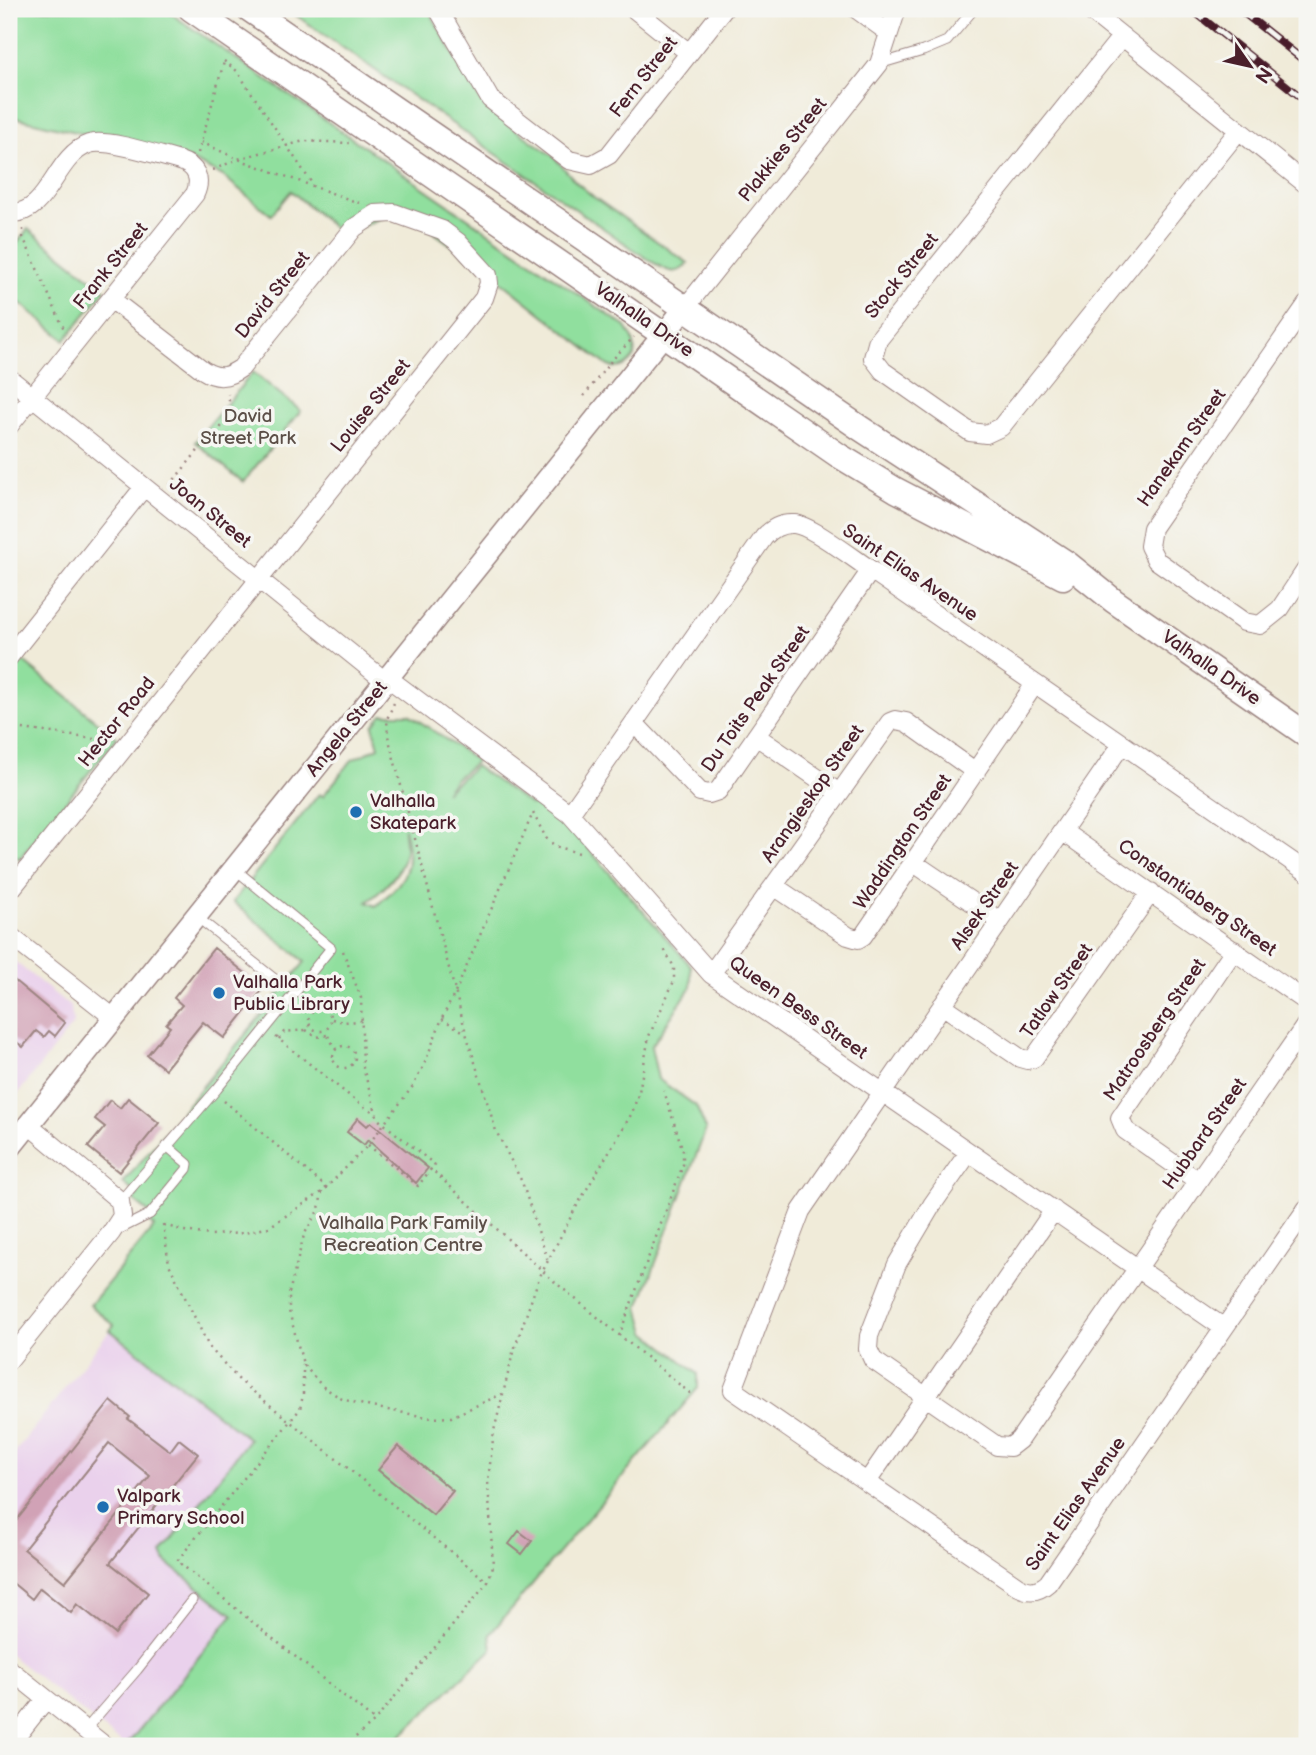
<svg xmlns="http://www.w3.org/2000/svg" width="1316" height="1755" font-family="'Balsamiq Sans',sans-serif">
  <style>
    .built { fill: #ead1ec }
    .green { fill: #90df9e; stroke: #6d7f64; stroke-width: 2; fill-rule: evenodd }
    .building { fill: #d1a2b6; fill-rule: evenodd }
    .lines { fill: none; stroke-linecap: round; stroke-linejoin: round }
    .service-casing { stroke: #9d8582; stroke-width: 11 }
    .minor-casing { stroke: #9d8582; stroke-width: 20 }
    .tertiary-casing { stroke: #9d8582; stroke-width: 24 }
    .secondary-casing { stroke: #9d8582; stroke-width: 27 }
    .path { stroke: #9d8582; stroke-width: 2.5; stroke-dasharray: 2 5; stroke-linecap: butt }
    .service { stroke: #fff; stroke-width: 9 }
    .minor { stroke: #fff; stroke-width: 18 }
    .tertiary { stroke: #fff; stroke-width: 21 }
    .secondary { stroke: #fff; stroke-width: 24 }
    .rail-casing { stroke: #4a1f2b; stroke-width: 8 }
    .rail { stroke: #f6f6f2; stroke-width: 5; stroke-dasharray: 16; stroke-linecap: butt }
    .poi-dot { fill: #1f6fb2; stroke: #f6f6f2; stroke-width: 2.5 }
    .labels { text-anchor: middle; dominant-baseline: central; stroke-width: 7; stroke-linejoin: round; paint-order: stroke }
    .street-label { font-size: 19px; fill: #4a1f2b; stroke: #f6f6f2 }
    .park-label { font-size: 19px; fill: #5c4f48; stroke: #f6f6f2 }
    .poi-label { font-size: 19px; fill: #4a1f2b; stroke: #f6f6f2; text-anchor: start }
  </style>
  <rect width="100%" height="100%" fill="#f6f6f2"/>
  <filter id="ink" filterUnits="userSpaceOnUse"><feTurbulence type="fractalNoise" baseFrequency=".0143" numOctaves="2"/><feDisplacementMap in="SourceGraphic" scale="14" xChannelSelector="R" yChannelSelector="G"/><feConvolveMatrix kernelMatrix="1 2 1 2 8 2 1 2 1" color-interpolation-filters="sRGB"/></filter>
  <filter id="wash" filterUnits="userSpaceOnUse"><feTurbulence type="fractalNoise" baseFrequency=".00686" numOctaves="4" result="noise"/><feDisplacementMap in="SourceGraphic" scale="28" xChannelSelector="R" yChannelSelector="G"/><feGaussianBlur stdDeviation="1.57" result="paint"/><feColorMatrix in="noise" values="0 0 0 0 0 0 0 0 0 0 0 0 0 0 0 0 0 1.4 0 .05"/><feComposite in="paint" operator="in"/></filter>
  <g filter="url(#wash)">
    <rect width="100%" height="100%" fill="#f0ebd9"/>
    <path class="built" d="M9 957 71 1007 73 1024 9 1105Z
      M110 1330 249 1438 162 1553 166 1562 233 1615 126 1746 9 1654V1460Z"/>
    <path class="green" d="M9 9H164L626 327 633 339 635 355C628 365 621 371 608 366L493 275 401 209 342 235 291 191 271 215 223 176 189 159 9 116Z
      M287 9H428L480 100 491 112 553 156 576 182 595 198 688 263C675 281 660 266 646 258Z
      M28 229 105 290 65 340 9 294V253Z
      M253 372 301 411 243 482 195 442Z
      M20 659 117 738 19 859 9 851V673Z
      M382 714H409L477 761 455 779 445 792 475 766 531 805 539 801 587 847 691 966V987L651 1047 658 1079 696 1106 706 1129 639 1307 646 1332 698 1374V1388L490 1634 492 1649 390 1746H126L233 1615 166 1562 162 1553 249 1439 110 1330 114 1325 90 1305 154 1227 149 1222 153 1216 133 1200 138 1195 123 1183 305 962 233 902 234 900 319 794 323 796 352 760 379 747 373 726ZM404 828C414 869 407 879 376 906L367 902C383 890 408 869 405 844 405 838 403 834 404 828Z"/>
    <g id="blocks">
      <path class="building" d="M214 948 264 988 224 1038 203 1022 165 1069 147 1055 170 1027 166 1024 182 1005 174 998Z
        M9 976 65 1023 55 1036 49 1031 44 1037 36 1031 23 1047 9 1036Z
        M128 1098 159 1123 119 1172 88 1147 105 1127 95 1119 110 1100 120 1108Z
        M358 1118 367 1126 371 1122 428 1168 416 1183 368 1140 364 1145 347 1132Z
        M111 1401 130 1417 128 1419 170 1451 179 1439 198 1454 110 1563 148 1593 115 1634 77 1604 71 1613 40 1588 32 1599 9 1580V1530ZM109 1443 150 1476 65 1582 24 1549Z
        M398 1446 453 1491 433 1515 378 1470Z
        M519 1531 532 1541 522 1554 509 1544Z"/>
    </g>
  </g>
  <g filter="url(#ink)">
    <use href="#blocks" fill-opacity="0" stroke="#9d8582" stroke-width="2"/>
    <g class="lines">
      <defs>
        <path id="service" d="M879 64 923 51 947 41 974 9
          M197 917 276 980
          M120 1201 217 1089 331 948 236 870
          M116 1231 150 1214 187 1169 188 1164 167 1146
          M85 1730 137 1670 192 1600"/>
        <path id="minor" d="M438 9 490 99 569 160 591 165 609 155 724 9
          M634 9 689 53
          M856 9 889 33
          M1088 9 1307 185
          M1122 36 878 340 873 358 883 371 970 432 986 434 1001 427 1239 130
          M9 213C49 216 54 156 89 144 107 138 160 156 180 161 196 166 202 179 195 194L9 426
          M1307 304 1152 528 1149 546 1156 560 1244 622 1260 625 1280 609 1307 568
          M685 308 879 64 897 9
          M9 378 385 681
          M9 657 144 487
          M388 678 570 814 711 974 1224 1328
          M634 723 700 792 709 794 718 791 871 570
          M756 736 839 793
          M1122 744 801 1211 733 1390 1019 1587C1030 1593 1039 1591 1048 1583L1307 1208
          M570 814 764 537C772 528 781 523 794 524 811 525 854 559 871 570L1307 872
          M1062 831 1307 1002
          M914 863 1000 921
          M774 886 848 936 858 939 863 936 1035 684
          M9 892 484 298 489 283 488 275 458 242 442 230 394 213 375 214 354 228 241 368C227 378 217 379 203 370L111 299
          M9 935 114 1018
          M711 974 890 722 895 720 906 722 976 772
          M942 1005 1020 1058 1027 1060 1034 1058 1151 892
          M969 1152 932 1205 897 1264 869 1336 868 1349 873 1360 997 1446 1010 1447 1019 1440 1307 1023
          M1198 1181 1125 1130 1120 1118 1234 950
          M9 1360 111 1233 122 1216 120 1201 29 1125
          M867 1482 1054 1210
          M9 1669 105 1746
          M9 1746 46 1699"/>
        <path id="tertiary" d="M9 1149 685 308"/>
        <path id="secondary" d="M191 9 838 455 896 490 1063 577
          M249 9 860 428 1068 564 1114 601 1307 735"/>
      </defs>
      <use href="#service" class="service-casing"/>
      <use href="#minor" class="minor-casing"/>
      <use href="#tertiary" class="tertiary-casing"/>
      <use href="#secondary" class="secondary-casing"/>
      <path class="path" d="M224 61 237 71 313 185
        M201 142 238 159 359 203
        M198 153 224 62
        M213 170 238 159 304 141 349 143
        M23 229V237L64 329
        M584 396 611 361 634 337
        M170 485 201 447 215 437 224 422 229 401 228 394
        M394 703 387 719 388 736 466 1033 496 1131 522 1182 548 1261
        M9 727 109 741
        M343 951 361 998 363 1068 378 1119 435 1165 431 1169
        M309 1020a11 11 0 1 1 22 0a11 11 0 1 1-22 0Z
        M332 1019 343 1022 362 1021
        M442 1019 466 1033
        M306 1030 317 1037 327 1035
        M328 1036 336 1049
        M276 1037 361 1105 374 1112
        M279 1039 284 1032 306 1030 310 1025
        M333 1057a11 11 0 1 1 22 0a11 11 0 1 1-22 0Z
        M224 1101 327 1188
        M368 1145 418 1186 431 1169 556 1283 691 1394
        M322 1192 319 1209 304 1235 289 1293V1311L303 1364 322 1386 342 1399 371 1407 432 1418 451 1417 502 1394
        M163 1224 169 1264 209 1347 239 1380 488 1582 375 1721 345 1746
        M164 1225 184 1231 210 1235 245 1233 269 1227 322 1192 368 1145 413 1086 424 1065 443 1016 455 993 533 813 546 838 555 846 579 853
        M619 1336 683 1165V1151L664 1091
        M303 1364V1395L300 1409 177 1561 375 1721
        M488 1582 493 1566 488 1481 494 1431 513 1353 539 1278 575 1209 632 1113 639 1092 649 1036 674 981V967L664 949"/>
      <use href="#service" class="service"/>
      <use href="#minor" class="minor"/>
      <use href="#tertiary" class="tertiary"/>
      <use href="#secondary" class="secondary"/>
      <defs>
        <path id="rail" d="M1191 9 1307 102
          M1239 9 1307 63"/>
      </defs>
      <use href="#rail" class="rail-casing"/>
      <use href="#rail" class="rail"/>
    </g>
  </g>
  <g class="poi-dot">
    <circle cx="356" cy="812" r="7"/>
    <circle cx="219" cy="993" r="7"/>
    <circle cx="103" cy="1507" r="7"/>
  </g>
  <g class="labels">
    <g class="street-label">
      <text transform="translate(644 77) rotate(-52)">Fern Street</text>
      <text transform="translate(783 150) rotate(-51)">Plakkies Street</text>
      <text transform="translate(111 266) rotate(-51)">Frank Street</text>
      <text transform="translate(902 276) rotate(-51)">Stock Street</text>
      <text transform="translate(273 295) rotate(-51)">David Street</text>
      <text transform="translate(644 320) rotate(35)">Valhalla Drive</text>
      <text transform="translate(371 406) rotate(-51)">Louise Street</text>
      <text transform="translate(1182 448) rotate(-55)">Hanekam Street</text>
      <text transform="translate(210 513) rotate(39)">Joan Street</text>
      <text transform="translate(910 573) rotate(34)">Saint Elias Avenue</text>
      <text transform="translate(1211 668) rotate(35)">Valhalla Drive</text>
      <text transform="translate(756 699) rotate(-55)">Du Toits Peak Street</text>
      <text transform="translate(117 722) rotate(-51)">Hector Road</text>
      <text transform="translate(347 729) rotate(-51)">Angela Street</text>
      <text transform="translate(813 794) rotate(-55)">Arangieskop Street</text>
      <text transform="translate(903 842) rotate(-56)">Waddington Street</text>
      <text transform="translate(1197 898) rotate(35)">Constantiaberg Street</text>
      <text transform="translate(985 906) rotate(-55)">Alsek Street</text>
      <text transform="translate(1057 991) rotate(-55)">Tatlow Street</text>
      <text transform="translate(798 1008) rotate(35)">Queen Bess Street</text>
      <text transform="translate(1155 1030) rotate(-56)">Matroosberg Street</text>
      <text transform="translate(1205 1134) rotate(-55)">Hubbard Street</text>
      <text transform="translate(1076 1504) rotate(-55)">Saint Elias Avenue</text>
    </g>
    <g class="park-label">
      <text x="248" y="416">David<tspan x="248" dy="22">Street Park</tspan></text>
      <text x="403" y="1223">Valhalla Park Family<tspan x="403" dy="22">Recreation Centre</tspan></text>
    </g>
    <g class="poi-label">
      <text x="370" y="801">Valhalla<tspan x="370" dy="22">Skatepark</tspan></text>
      <text x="233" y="982">Valhalla Park<tspan x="233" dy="22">Public Library</tspan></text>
      <text x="117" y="1496">Valpark<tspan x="117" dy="22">Primary School</tspan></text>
    </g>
  </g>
  <rect width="1316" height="1755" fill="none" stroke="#f6f6f2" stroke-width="35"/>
  <g transform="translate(1250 66) rotate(124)" stroke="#f6f6f2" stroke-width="5" paint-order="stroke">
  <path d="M0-5L12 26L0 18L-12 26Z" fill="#4a1f2b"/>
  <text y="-10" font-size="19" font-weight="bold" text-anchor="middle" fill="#4a1f2b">N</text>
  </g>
</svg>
